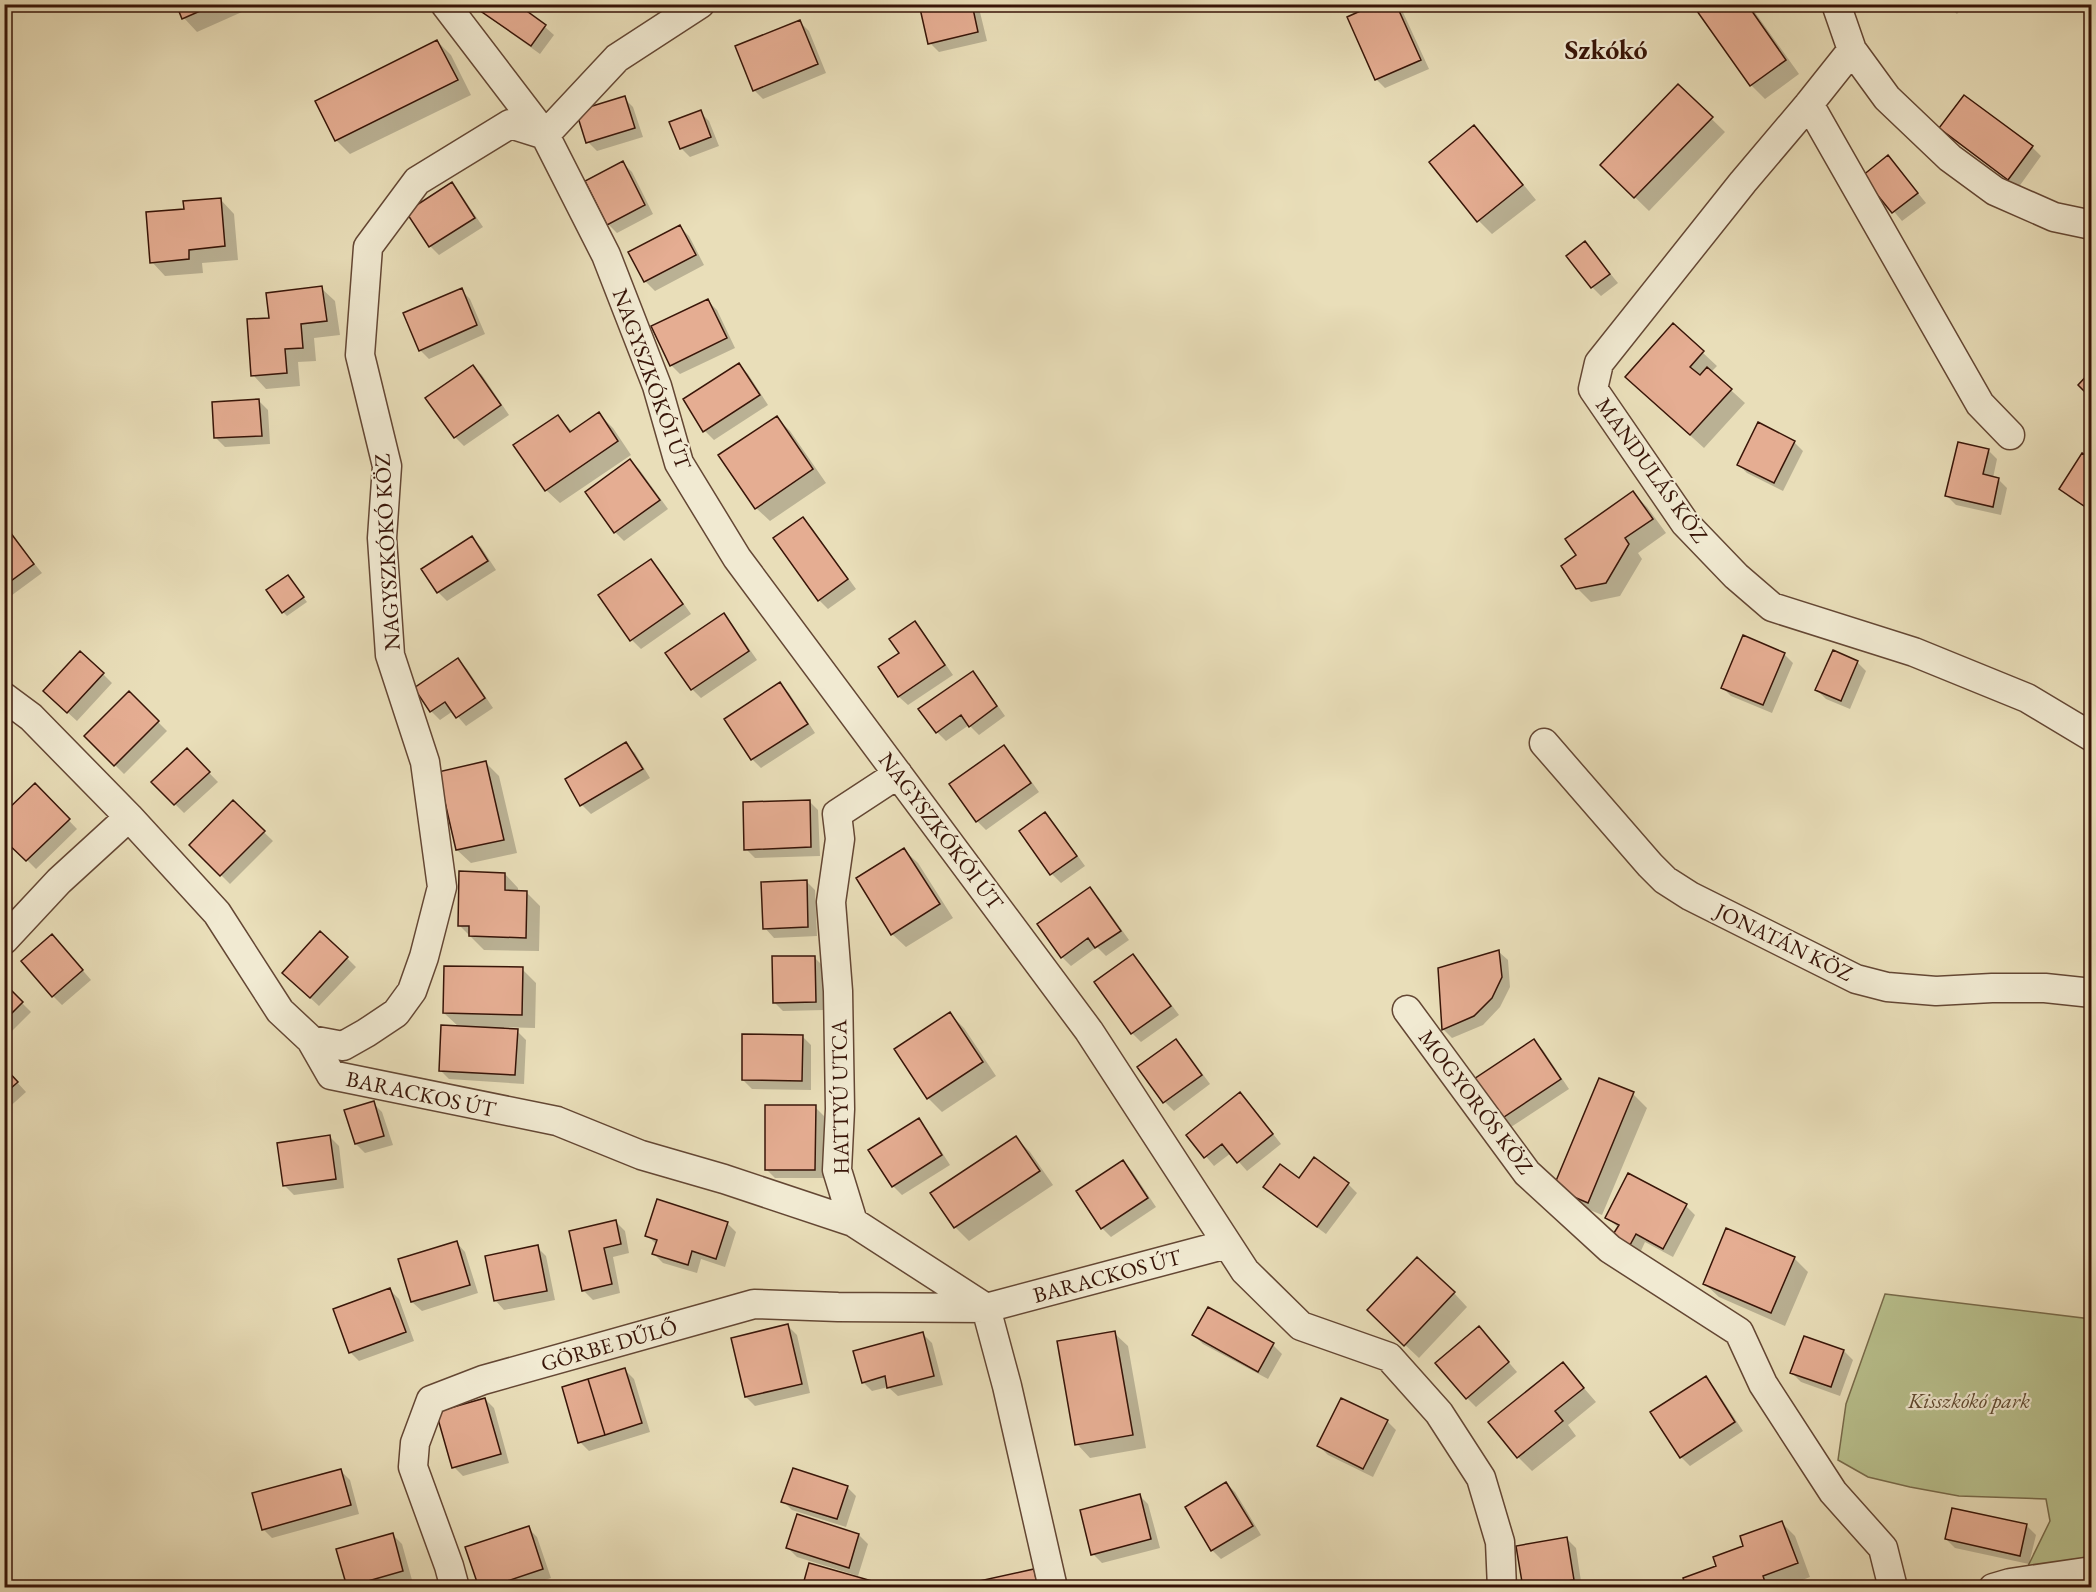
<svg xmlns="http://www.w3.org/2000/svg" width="2096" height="1592" font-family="'EB Garamond',serif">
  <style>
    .green { fill: #b9c18e; stroke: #786b4b; stroke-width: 1.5 }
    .shadow { fill: #0003 }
    .building { fill: #e5ad92; stroke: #381508; stroke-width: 1.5 }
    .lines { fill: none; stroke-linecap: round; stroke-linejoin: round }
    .street-casing { stroke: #644734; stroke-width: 31 }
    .street { stroke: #f1ead2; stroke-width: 28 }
    .labels { text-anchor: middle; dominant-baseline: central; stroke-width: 4.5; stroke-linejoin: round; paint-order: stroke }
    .street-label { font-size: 22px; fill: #381508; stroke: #f1ead2 }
    .park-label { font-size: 22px; font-style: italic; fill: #5f4930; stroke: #f1ead2 }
    .district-label { font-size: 28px; font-weight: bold; fill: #381508; stroke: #f1ead2 }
  </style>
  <rect width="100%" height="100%" fill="#e9deb9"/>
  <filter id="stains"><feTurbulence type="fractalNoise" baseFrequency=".00333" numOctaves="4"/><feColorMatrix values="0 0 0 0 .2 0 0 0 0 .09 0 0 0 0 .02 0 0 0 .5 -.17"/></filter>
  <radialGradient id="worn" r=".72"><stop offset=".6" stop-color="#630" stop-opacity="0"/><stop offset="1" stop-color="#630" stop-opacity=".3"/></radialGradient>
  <path class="green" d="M1885 1294 2091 1319V1558L2028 1566 2050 1521 2046 1499 1959 1496 1910 1487 1868 1477 1838 1460 1846 1404Z"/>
  <path class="shadow" d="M69 4H121V6H70Z
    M177 4H260L197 32 184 18Z
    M514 4 545 27 554 35 540 54 490 18 481 9Z
    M920 4H978L987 41 939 52 930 43Z
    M1373 4H1398L1401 8 1429 69 1385 88 1376 79 1375 7Z
    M1694 4H1749L1799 74 1765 99 1751 85Z
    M1945 4H1965L1957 14Z
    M800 22 809 31 826 73 763 99 754 90Z
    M437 41 451 55 471 95 350 154 336 140 317 101Z
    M1678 86 1725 132 1649 211 1602 165Z
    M624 98 633 107 643 137 597 151 588 142Z
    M700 112 709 121 719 146 690 157 681 148Z
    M1474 127 1488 141 1536 200 1492 234 1479 221Z
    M1941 128 2032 147 2041 156 2018 188 1950 137Z
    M623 163 632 172 653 214 617 233 608 224Z
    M1896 166 1926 203 1902 221 1864 176Z
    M451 184 460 193 483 227 439 255 430 246 408 212Z
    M221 200 234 214 238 260 202 263 203 273 165 276 152 262 185 210Z
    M680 227 689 236 704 265 655 291 646 282 630 253Z
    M1585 243 1618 283 1601 296 1592 287Z
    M321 288 335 301 340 335 314 338 316 361 298 362 300 386 266 389 253 375 270 319Z
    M461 290 470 299 485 334 429 359 420 350Z
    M708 301 717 310 735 348 680 374 671 365Z
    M1673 325 1717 366 1711 372 1745 403 1704 448 1640 390Z
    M739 365 748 374 768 405 714 440 705 431Z
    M473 367 482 375 509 415 464 446 455 437Z
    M259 401 268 410 270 444 225 447 216 438Z
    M599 414 613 428 631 455 560 503 546 490 558 417 573 432Z
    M776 417 790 431 826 483 770 521 756 508Z
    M1794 442 1803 451 1783 491 1747 473 1738 464Z
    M1988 450 1997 459 1993 478 1998 479 2007 488 2001 515 1956 505 1947 496Z
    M630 461 639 469 668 509 624 541 615 532Z
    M2092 461V512L2070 498 2061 489Z
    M1633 493 1647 507 1666 533 1638 553 1642 559 1620 596 1591 602 1577 588 1578 556Z
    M803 519 812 528 856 589 828 609 819 600Z
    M7 530 42 573 4 601V532Z
    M472 538 481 547 496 570 447 601 438 592Z
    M650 560 659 569 691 614 641 649 632 640 600 596Z
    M291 581 307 602 287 616 283 612Z
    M723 615 732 624 757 660 701 698 692 689Z
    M915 623 923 632 953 675 908 705 899 697 880 668 901 653Z
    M1784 654 1793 663 1772 713 1731 696 1722 687Z
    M458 660 467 669 493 708 466 726 453 711 440 720 431 711Z
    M1857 662 1866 671 1850 709 1826 699 1817 690Z
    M972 673 981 682 1005 716 979 735 969 725 946 741 937 732Z
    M103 674 112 683 77 721 54 700Z
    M780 684 789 693 815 733 761 768 752 759 726 719Z
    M129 693 167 731 124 774 86 736Z
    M626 744 635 753 650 778 591 814 582 805Z
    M1004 747 1013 756 1039 792 986 830 977 821Z
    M187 750 218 782 184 813 153 782Z
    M486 763 499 776 517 853 471 863 457 850Z
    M35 785 77 829 36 869 4 837Z
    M809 801 818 810 820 856 755 858 746 849Z
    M233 802 273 841 230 884 191 845Z
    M1045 814 1054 823 1085 866 1061 883 1052 874 1021 831Z
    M904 850 918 863 953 918 906 947 892 934Z
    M505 874 518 888V892H526L540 906 539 951 484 950 459 925Z
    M806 881 815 890 817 936 774 938 765 928Z
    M1090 889 1099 898 1129 940 1106 956 1097 947 1071 966 1062 957Z
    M61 945 91 980 62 1005 53 996Z
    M1499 952 1508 960 1510 987 1500 1007 1483 1025 1452 1038 1443 1029Z
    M1133 956 1142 965 1179 1015 1141 1042 1132 1033 1096 982Z
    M814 957 823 966 824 1010 783 1011 774 1002Z
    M347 958 356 967 319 1006 293 982Z
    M522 969 536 983 535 1028 504 1027V1030L517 1031 526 1040 524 1084 449 1079 440 1070 459 1027 444 1013Z
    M4 985 31 1012 11 1032 4 1026Z
    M950 1014 964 1028 996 1076 942 1112 928 1098Z
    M802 1036 811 1045V1090L752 1089 743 1080Z
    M1176 1041 1185 1050 1210 1084 1174 1111 1165 1102Z
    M1534 1041 1543 1050 1569 1089 1511 1127 1502 1118Z
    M4 1068 26 1092 5 1111 4 1110Z
    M1600 1080 1633 1094 1647 1108 1602 1215 1568 1201Z
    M373 1103 382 1112 393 1145 365 1153 356 1144Z
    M1249 1103 1281 1144 1247 1171 1231 1153 1214 1166 1188 1135Z
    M815 1107 824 1116V1178H775L766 1169Z
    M918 1120 927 1129 950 1165 902 1195 893 1186Z
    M330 1137 339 1146 344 1188 294 1195 285 1186Z
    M1016 1138 1030 1152 1053 1185 969 1241 955 1227Z
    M1123 1162 1132 1171 1156 1207 1111 1237 1102 1228Z
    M1629 1175 1686 1206 1695 1215 1673 1257 1645 1242 1640 1253 1623 1245 1619 1228 1606 1217Z
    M1299 1180 1348 1184 1357 1193 1326 1234 1274 1196 1265 1187Z
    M616 1222 625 1231 629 1253 613 1257 620 1293 593 1300 584 1291Z
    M727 1223 736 1232 725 1267 701 1259 697 1273 663 1263 654 1254 656 1244 647 1235Z
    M456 1242 465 1252 478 1293 422 1311 412 1302 400 1260Z
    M537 1247 546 1256 555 1300 504 1310 495 1300Z
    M1794 1258 1808 1272 1785 1326 1719 1297 1705 1284Z
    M390 1290 399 1299 414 1341 359 1361 350 1352Z
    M1454 1293 1467 1307 1419 1358 1383 1324Z
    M1209 1309 1273 1345 1282 1354 1268 1379 1203 1344 1194 1335Z
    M788 1326 797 1335 810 1393 755 1406 746 1397Z
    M1114 1333 1128 1346 1146 1448 1090 1458 1077 1444Z
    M923 1334 932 1343 943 1385 898 1396 888 1387 872 1391 863 1382Z
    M1487 1337 1517 1372 1476 1407 1467 1398Z
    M1805 1337 1844 1351 1853 1360 1840 1396 1801 1382 1792 1373Z
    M1563 1364 1596 1402 1568 1425 1576 1436 1532 1471 1518 1457 1490 1422Z
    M625 1370 634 1379 650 1432 589 1451 580 1442Z
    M1705 1378 1714 1387 1743 1431 1690 1466 1681 1457Z
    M485 1399 494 1408 509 1463 463 1476 454 1467Z
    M1387 1421 1396 1430 1373 1477 1328 1455 1319 1446Z
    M341 1471 350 1480 359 1514 272 1538 263 1529Z
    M1226 1483 1235 1492 1261 1535 1221 1559 1212 1550Z
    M847 1487 856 1496 846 1527 792 1510 783 1501Z
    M1139 1495 1148 1504 1160 1548 1102 1563 1093 1554Z
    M1953 1509 2027 1526 2036 1535 2029 1564 1955 1548 1946 1539Z
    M798 1516 859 1535 868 1544 858 1576 797 1557 788 1548Z
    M1782 1523 1795 1536 1810 1577 1782 1588H1688Z
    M528 1528 537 1537 551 1578 521 1588H480Z
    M393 1535 402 1544 412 1580 384 1588H350L348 1586Z
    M1567 1539 1576 1548 1582 1588H1525Z"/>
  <path class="building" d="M176 4H216L182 19Z
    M483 4H517L546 25 531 46 479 10Z
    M919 4H972L978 32 928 44Z
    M1376 4H1396L1421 60 1375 80 1347 17Z
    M1692 4H1747L1786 60 1750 86Z
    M800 20 818 64 753 91 735 46Z
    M437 40 458 80 335 141 315 101Z
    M1678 84 1713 117 1634 198 1600 165Z
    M1964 95 2033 146 2008 180 1939 128Z
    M625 96 635 128 586 143 576 111Z
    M701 110 711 137 680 149 669 122Z
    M1474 125 1523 185 1477 222 1429 162Z
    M1888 155 1918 193 1892 213 1862 176Z
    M623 161 645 205 607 225 585 181Z
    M452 182 475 218 429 247 406 212Z
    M221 198 225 246 189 250V259L150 263 146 212 184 209 183 201Z
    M680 225 696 255 644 282 628 252Z
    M1585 241 1610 274 1591 288 1566 256Z
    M322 286 327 321 301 324 303 348 285 349 287 373 251 376 247 319 269 318 266 293Z
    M462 288 477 325 419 351 403 313Z
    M708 299 727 338 670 366 651 326Z
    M1673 323 1704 351 1690 367 1700 375 1707 367 1732 389 1690 435 1625 377Z
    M739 363 760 395 703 432 683 399Z
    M473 365 501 405 454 438 425 398Z
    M2092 370V399L2078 385Z
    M259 399 262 436 214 438 212 402Z
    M599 412 618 441 545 491 513 445 558 415 570 432Z
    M777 416 813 469 755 509 718 455Z
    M1758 422 1795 441 1774 483 1737 465Z
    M1958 442 1989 449 1983 474 1999 478 1993 507 1945 496Z
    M2082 453 2092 459V498L2090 497 2084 506 2059 489Z
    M630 459 660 500 614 533 585 492Z
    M1633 491 1653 519 1625 538 1629 544 1606 583 1576 589 1561 566 1576 555 1565 539Z
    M803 517 848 579 818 601 773 538Z
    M7 528 34 564 4 586V530Z
    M472 536 488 561 437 593 421 569Z
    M651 559 683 604 630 641 598 595Z
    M288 575 304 597 282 613 266 590Z
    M724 613 749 651 691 690 665 653Z
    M915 621 945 665 898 697 878 667 899 653 889 639Z
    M1743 635 1785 653 1763 705 1721 688Z
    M1833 650 1858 661 1841 701 1815 690Z
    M80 651 104 673 67 713 43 691Z
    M458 658 485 698 456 718 445 702 430 712 414 688Z
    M973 671 997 706 969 727 961 715 936 733 918 709Z
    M780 682 808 724 751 760 724 719Z
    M129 691 159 721 114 766 84 736Z
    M626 742 643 769 580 806 565 779Z
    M1004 745 1031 783 976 822 949 784Z
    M187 748 210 772 174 805 151 782Z
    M486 761 504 840 456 850 438 772Z
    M35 783 70 819 26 861 4 840V813Z
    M233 800 265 831 220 876 189 845Z
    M810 800 811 847 744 850 743 802Z
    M1045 812 1077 856 1050 875 1019 831Z
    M904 848 940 904 891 935 856 878Z
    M459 871 505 873V890L527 891 526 938 469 936V926H458Z
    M807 880 808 927 763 929 761 882Z
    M1090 887 1121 931 1095 948 1088 938 1061 958 1037 924Z
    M320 931 348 957 310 998 282 973Z
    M52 934 83 970 52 997 21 961Z
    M1499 950 1502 977 1492 998 1474 1016 1442 1030 1438 968Z
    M1133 954 1171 1006 1131 1034 1094 982Z
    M772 956H815L816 1002 773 1003Z
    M444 966 523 967 522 1015 443 1013Z
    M4 983 23 1002 4 1021Z
    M950 1012 983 1062 927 1099 894 1049Z
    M441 1025 518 1029 515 1075 439 1071Z
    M742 1034 803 1035 802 1081 742 1080Z
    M1176 1039 1202 1075 1163 1103 1137 1067Z
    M1534 1039 1561 1079 1501 1119 1474 1079Z
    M4 1067 18 1082 4 1094Z
    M1599 1078 1634 1092 1588 1203 1553 1188Z
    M1240 1092 1273 1134 1237 1163 1222 1144 1204 1158 1186 1135Z
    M374 1101 384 1136 355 1144 344 1110Z
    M765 1105H816L815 1170H765Z
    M919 1118 942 1155 892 1187 868 1150Z
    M330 1135 336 1179 283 1186 277 1143Z
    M1016 1136 1040 1171 954 1228 930 1193Z
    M1314 1157 1349 1183 1317 1227 1263 1187 1280 1164 1299 1178Z
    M1123 1160 1148 1198 1101 1229 1076 1191Z
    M1628 1173 1687 1204 1663 1249 1636 1234 1630 1245 1612 1236 1619 1225 1605 1218Z
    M657 1199 728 1222 716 1259 692 1251 688 1265 652 1254 657 1240 645 1236Z
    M616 1220 621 1244 604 1248 612 1284 582 1291 569 1231Z
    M1726 1228 1795 1257 1771 1313 1703 1284Z
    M457 1241 470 1285 411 1302 398 1259Z
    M538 1245 547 1291 494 1301 485 1256Z
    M1417 1257 1455 1292 1404 1346 1367 1310Z
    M390 1288 406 1332 349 1353 333 1309Z
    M1208 1307 1274 1343 1258 1372 1192 1335Z
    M788 1324 802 1384 745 1397 731 1338Z
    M1479 1326 1509 1362 1466 1399 1435 1363Z
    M1115 1331 1133 1435 1075 1445 1057 1341Z
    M923 1332 934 1376 887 1388 885 1376 862 1383 853 1351Z
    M1804 1336 1844 1350 1831 1387 1790 1373Z
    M1563 1362 1584 1388 1555 1411 1563 1421 1517 1458 1488 1422Z
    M625 1368 642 1423 605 1435 588 1379Z
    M1706 1376 1735 1422 1680 1458 1650 1412Z
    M588 1379 605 1435 578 1443 562 1387Z
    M485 1398 501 1454 452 1468 436 1412Z
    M1341 1398 1388 1420 1363 1469 1317 1446Z
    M793 1468 848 1486 837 1519 781 1502Z
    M341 1469 351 1505 262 1530 252 1493Z
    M1226 1482 1253 1526 1211 1551 1185 1507Z
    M1140 1494 1151 1539 1091 1555 1080 1510Z
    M1952 1508 2027 1524 2020 1556 1945 1539Z
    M797 1514 859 1534 849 1568 786 1548Z
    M1782 1521 1798 1563 1763 1576 1767 1588H1686L1683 1578 1716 1566 1713 1557 1743 1546 1740 1536Z
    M529 1526 543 1569 486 1588H479L465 1547Z
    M393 1533 403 1571 347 1587 336 1549Z
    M1567 1537 1574 1580 1523 1588 1516 1546Z
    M809 1563 872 1581 870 1588H802Z
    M1034 1569 1038 1588H971L970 1583Z"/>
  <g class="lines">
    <defs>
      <path id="street" d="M445 4 545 135 606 255 657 386 679 463 737 558 1089 1031 1245 1271 1301 1326 1389 1357 1439 1413 1481 1478 1500 1542 1502 1588
        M1836 4 1852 50 1887 98 1950 158 1995 191 2054 217 2092 225
        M1852 50 1809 104 1743 182 1599 363 1593 389 1685 523 1736 576 1772 607 1914 652 2027 698 2092 737
        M1809 104 1980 404 2010 435
        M4 697 31 717 129 817 217 913 280 1011 311 1040 331 1075 557 1121 641 1155 724 1179 853 1222
        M1544 743 1650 865 1665 880 1690 896 1856 979 1887 987 1936 991 1992 988H2045L2092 993
        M898 774 837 814 840 839 831 902 838 991 840 1109 837 1170 853 1222 986 1308 1007 1386 1053 1588
        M4 940 59 881 129 817
        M1407 1010 1527 1173 1610 1249 1739 1332 1763 1384 1833 1492 1883 1548 1893 1588
        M311 1040 343 1046 366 1033 396 1013 412 991 424 957 442 887 425 762 390 655 382 538 387 466 360 355 368 247 417 181 510 124 545 135 617 58 700 4
        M455 1588 449 1566 413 1467 415 1443 431 1400 483 1380 754 1304 838 1307 986 1308 1227 1244
        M1993 1588 2010 1583 2092 1571"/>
    </defs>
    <use href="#street" class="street-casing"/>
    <use href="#street" class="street"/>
  </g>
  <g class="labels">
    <g class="street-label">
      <text transform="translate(652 379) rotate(70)">NAGYSZKÓKÓI ÚT</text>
      <text transform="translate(1652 470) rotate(54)">MANDULÁS KÖZ</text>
      <text transform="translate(387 552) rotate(-93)">NAGYSZKÓKÓ KÖZ</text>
      <text transform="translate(941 831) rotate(53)">NAGYSZKÓKÓI ÚT</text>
      <text transform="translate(1784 942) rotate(26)">JONATÁN KÖZ</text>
      <text transform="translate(421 1094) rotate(12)">BARACKOS ÚT</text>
      <text transform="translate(840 1097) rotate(-91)">HATTYÚ UTCA</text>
      <text transform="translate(1476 1102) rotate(53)">MOGYORÓS KÖZ</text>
      <text transform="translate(1107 1276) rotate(-15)">BARACKOS ÚT</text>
      <text transform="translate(609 1345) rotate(-16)">GÖRBE DŰLŐ</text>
    </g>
    <g class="park-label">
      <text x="1969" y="1400">Kisszkókó park</text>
    </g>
    <g class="district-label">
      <text x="1606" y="49">Szkókó</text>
    </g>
  </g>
  <rect width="2096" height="1592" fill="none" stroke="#e9deb9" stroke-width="24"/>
  <rect x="6" y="6" width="2084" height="1580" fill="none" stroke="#381508" stroke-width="3"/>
  <rect x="12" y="12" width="2072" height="1568" fill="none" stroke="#381508" stroke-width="1.5"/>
  <rect width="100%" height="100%" filter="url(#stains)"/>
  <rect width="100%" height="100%" fill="url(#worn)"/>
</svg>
